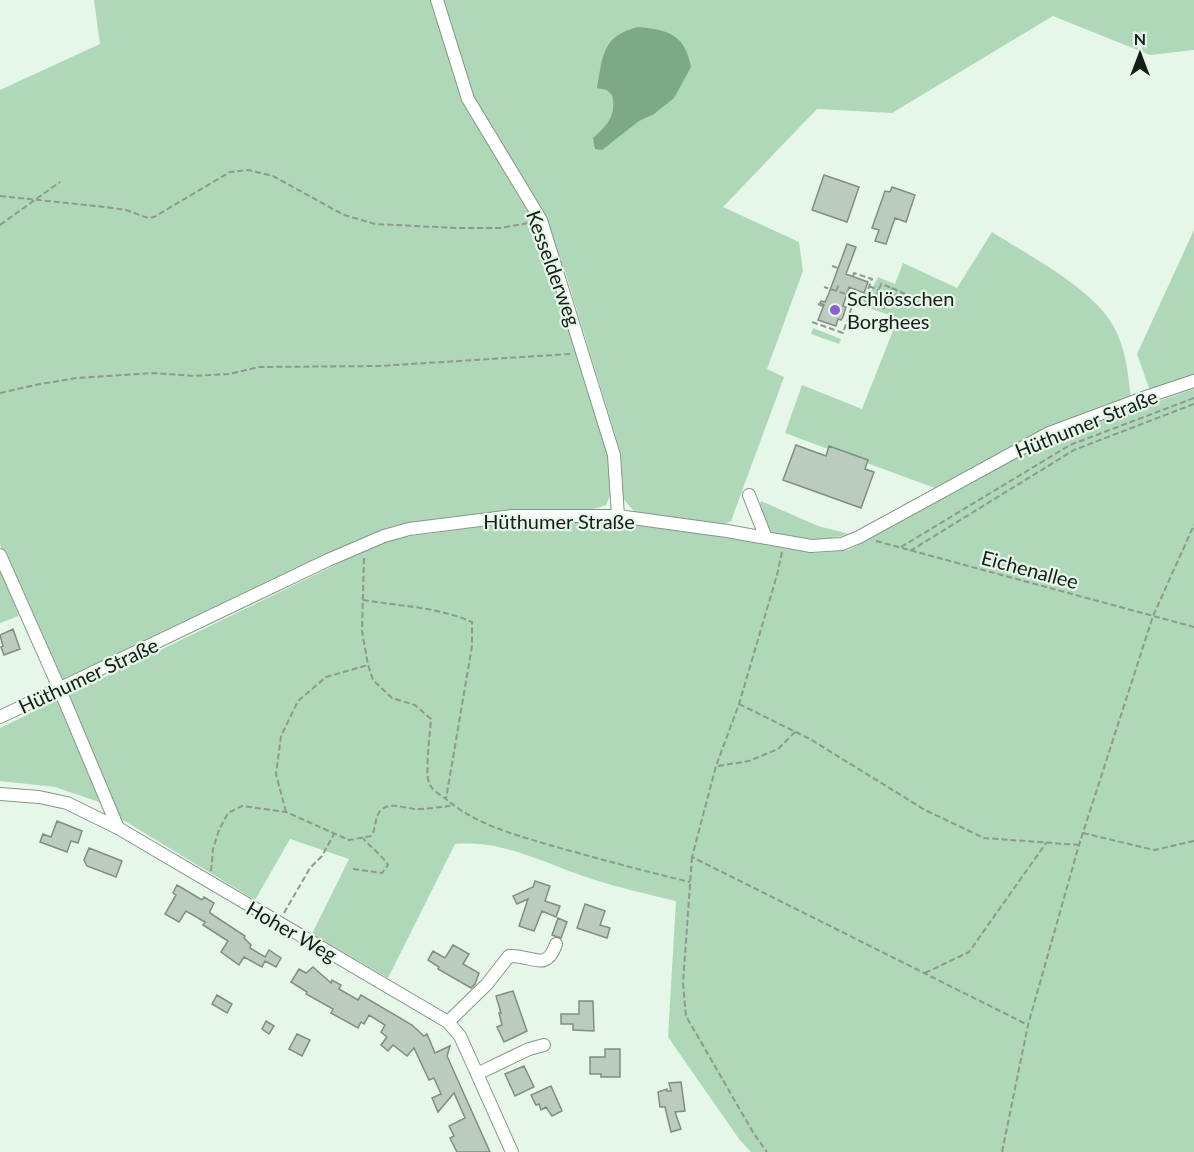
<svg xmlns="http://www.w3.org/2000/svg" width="1194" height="1152" font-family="Lato,sans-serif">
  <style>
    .green { fill: #afd8b8 }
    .water { fill: #7ea988 }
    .building { fill: #bbccbe; stroke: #7f8e82; stroke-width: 1.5 }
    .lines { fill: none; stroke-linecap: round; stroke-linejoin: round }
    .minor-casing { stroke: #869589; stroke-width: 14 }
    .path { stroke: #8d998f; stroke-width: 2; stroke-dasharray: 6 3; stroke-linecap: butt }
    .minor { stroke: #fff; stroke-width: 12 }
    .poi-dot { fill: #905bd4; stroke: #e6f7e9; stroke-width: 2 }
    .labels { text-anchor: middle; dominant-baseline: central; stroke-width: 4.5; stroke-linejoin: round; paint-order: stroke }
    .street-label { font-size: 20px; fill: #161c17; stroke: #e6f7e9 }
    .poi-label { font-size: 20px; fill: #161c17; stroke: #e6f7e9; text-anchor: start }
  </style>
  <rect width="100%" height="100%" fill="#e6f7e9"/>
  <path class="green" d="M94 0H1194V50L1150 55 1053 16 892 113 817 109 723 207 799 242 803 271 767 369 784 377 731 521 723 525 635 512 623 499 621 454 564 268 550 262 610 456 611 493 606 505C586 514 563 508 542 509 491 511 441 517 391 527L60 681 0 544V90L100 44Z
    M1194 230V376L1150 391 1137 354Z
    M992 232C1028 255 1094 289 1114 327 1126 349 1128 374 1131 398L1068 419 1024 439 935 488 867 463V460L830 446 828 449 785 433 802 385 862 409 898 318 863 306 878 277 895 284 903 263 957 288Z
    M813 328 841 339 839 344 811 334Z
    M1194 389V1152H751L739 1139 668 1037 676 901C648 894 619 888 592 879 545 864 506 840 455 844L388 978 312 934 349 859 290 839 255 900 123 820 99 802 55 787 0 781V728L374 546 396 538 495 525 594 521 656 525 815 553 849 550 1049 439Z
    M761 501 818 526 849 534C813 544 794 538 758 531L753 524Z
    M0 566 19 616 0 623Z"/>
  <path class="water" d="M638 27C670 30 685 35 691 67L674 98 654 114 639 121 602 150 595 149 593 138C607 126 617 115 612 95L607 90 597 88C603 55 602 36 638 27Z"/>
  <path class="building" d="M824 175 859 187 847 222 812 210Z
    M892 187 915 195 906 222 895 218 886 244 875 241 879 230 872 228 885 191 890 192Z
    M847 244 856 247 846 274 868 282 864 293 849 287 843 306 846 307 843 317 841 320 838 319 836 326 818 320 824 305 820 303 821 301 825 302 829 293Z
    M796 445 826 456 829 446 868 460 865 469 874 472 861 508 783 480Z
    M13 629 20 649 4 655 1 647 3 646 0 635Z
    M57 821 82 831 78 843 71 841 67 852 40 842 43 834 51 837Z
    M89 848 122 861 116 877 87 866 84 860Z
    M535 881 550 886 545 901 560 906 556 917 542 911 534 931 519 926 528 899 517 904 513 896 533 887Z
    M177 885 202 900 204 897 214 903 210 911V913L245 936 244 938 251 945 250 948 265 957 269 950 281 958 276 967 265 961 262 967 244 957 239 965 221 952 228 941 203 925 205 922 186 911 179 922 165 914 176 895 173 893Z
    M585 904 605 911 600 925 610 928 607 938 577 928Z
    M558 918 567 922 561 938 552 935Z
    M453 945 469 954 463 964 479 973 475 984 471 988 438 969 439 967 428 960 433 951 445 958Z
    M313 967 331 983 332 980 341 985 339 989 358 1000 361 995 412 1025 424 1036 427 1034 435 1053 450 1046 447 1056 490 1152H457L450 1138 454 1136 449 1126 465 1118 454 1093 438 1112 432 1098 441 1094 434 1078 429 1080 414 1048 407 1056 393 1045 388 1051 381 1045 387 1037 381 1032 385 1025 369 1015 364 1024 361 1022 358 1028 331 1013 333 1009 306 994 307 992 291 982 299 969 306 973Z
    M513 991 527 1031 504 1042 497 1027 502 1025 499 1013H501L496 996Z
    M217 995 232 1004 227 1013 212 1004Z
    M579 1001H593L594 1031 573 1030V1024H561V1014H579Z
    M266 1021 274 1026 269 1034 262 1029Z
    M297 1034 310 1040 302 1056 289 1049Z
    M605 1049H620V1077H601V1074H590V1057H605Z
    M524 1066 534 1087 515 1096 505 1074Z
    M681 1082 685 1111 675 1112 681 1129 671 1132 665 1107H660L658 1092 667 1089V1091H671L669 1083Z
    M551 1086 562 1111 552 1116 546 1107 541 1110 539 1104 536 1105 531 1095Z"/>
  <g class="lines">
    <defs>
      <path id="minor" d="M437 0 468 99 541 220 614 455 618 516
        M749 495 766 538
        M0 555 60 690 118 828
        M0 717 328 560 384 536 409 529 512 516H618L727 531 811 546 842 544 859 537 1049 433 1143 398 1194 381
        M0 794 39 797 67 803 118 828 448 1022 460 1036 512 1152
        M448 1022 487 984 509 956C531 954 546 974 556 944
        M477 1074 529 1049 544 1045"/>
    </defs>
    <use href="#minor" class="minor-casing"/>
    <path class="path" d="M0 196 105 207 126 210 148 218 154 217 230 172 248 170 273 176 344 215 375 224 456 228H499L530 223
      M0 225 60 182
      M832 266 838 268
      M853 276 854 273 872 279 864 300 856 297
      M869 286 894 297
      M892 288 905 294
      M836 291 839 284
      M847 294 849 288
      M893.5 298a3.5 3.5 0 1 1 7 0a3.5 3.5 0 1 1-7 0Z
      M864 300 884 308 892 288 881 284 876 297 894 304 896 301
      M818 304 823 306
      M812 322 843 333 855 297 824 287
      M0 393 40 384 77 378 154 373 194 376 229 374 259 367 379 366 570 354
      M876 541 1194 627
      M901 547 1070 445 1194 398
      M910 551 1074 450 1194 404
      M782 552 777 575 739 704 716 766 692 857 1028 1025
      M364 558 362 631 368 665 373 680 392 698 415 705 431 719C430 732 425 772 429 783 432 790 440 795 446 799 476 825 516 835 553 846 599 859 644 871 690 882
      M363 600C399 606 438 607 472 622V646L446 799
      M739 704 810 739 925 810 984 838 1079 845
      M718 766 749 761 778 749 795 732
      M286 812 276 774 281 736 298 701 326 677 368 665
      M1083 833 1154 850 1194 841
      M692 857 683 983 686 1016 754 1134 767 1152
      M353 869 382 873 388 865C382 855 370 847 363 838
      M211 871 213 849 219 830 228 813 242 806 286 812 349 840 371 836C377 828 374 817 381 810 391 801 405 809 417 809 428 809 439 807 450 806
      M284 913 310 868 322 856 334 834
      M925 973 969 952 1046 843
      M1002 1152 1028 1025 1079 845 1153 616 1194 525"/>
    <use href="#minor" class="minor"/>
  </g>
  <circle class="poi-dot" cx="835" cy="310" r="6"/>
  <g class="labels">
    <g class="street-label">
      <text transform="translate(554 268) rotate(70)">Kesselderweg</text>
      <text transform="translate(1086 423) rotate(-22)">Hüthumer Straße</text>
      <text x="559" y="521">Hüthumer Straße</text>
      <text transform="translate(1030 569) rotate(15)">Eichenallee</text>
      <text transform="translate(88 675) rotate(-25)">Hüthumer Straße</text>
      <text transform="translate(292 931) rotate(30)">Hoher Weg</text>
    </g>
    <g class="poi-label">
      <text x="847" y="298">Schlösschen<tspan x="847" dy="23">Borghees</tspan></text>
    </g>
  </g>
  <g transform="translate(1140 54)" stroke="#e6f7e9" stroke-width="4.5" paint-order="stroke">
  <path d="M0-4.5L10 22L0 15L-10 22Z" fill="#161c17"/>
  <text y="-9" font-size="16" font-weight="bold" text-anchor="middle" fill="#161c17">N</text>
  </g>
</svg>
